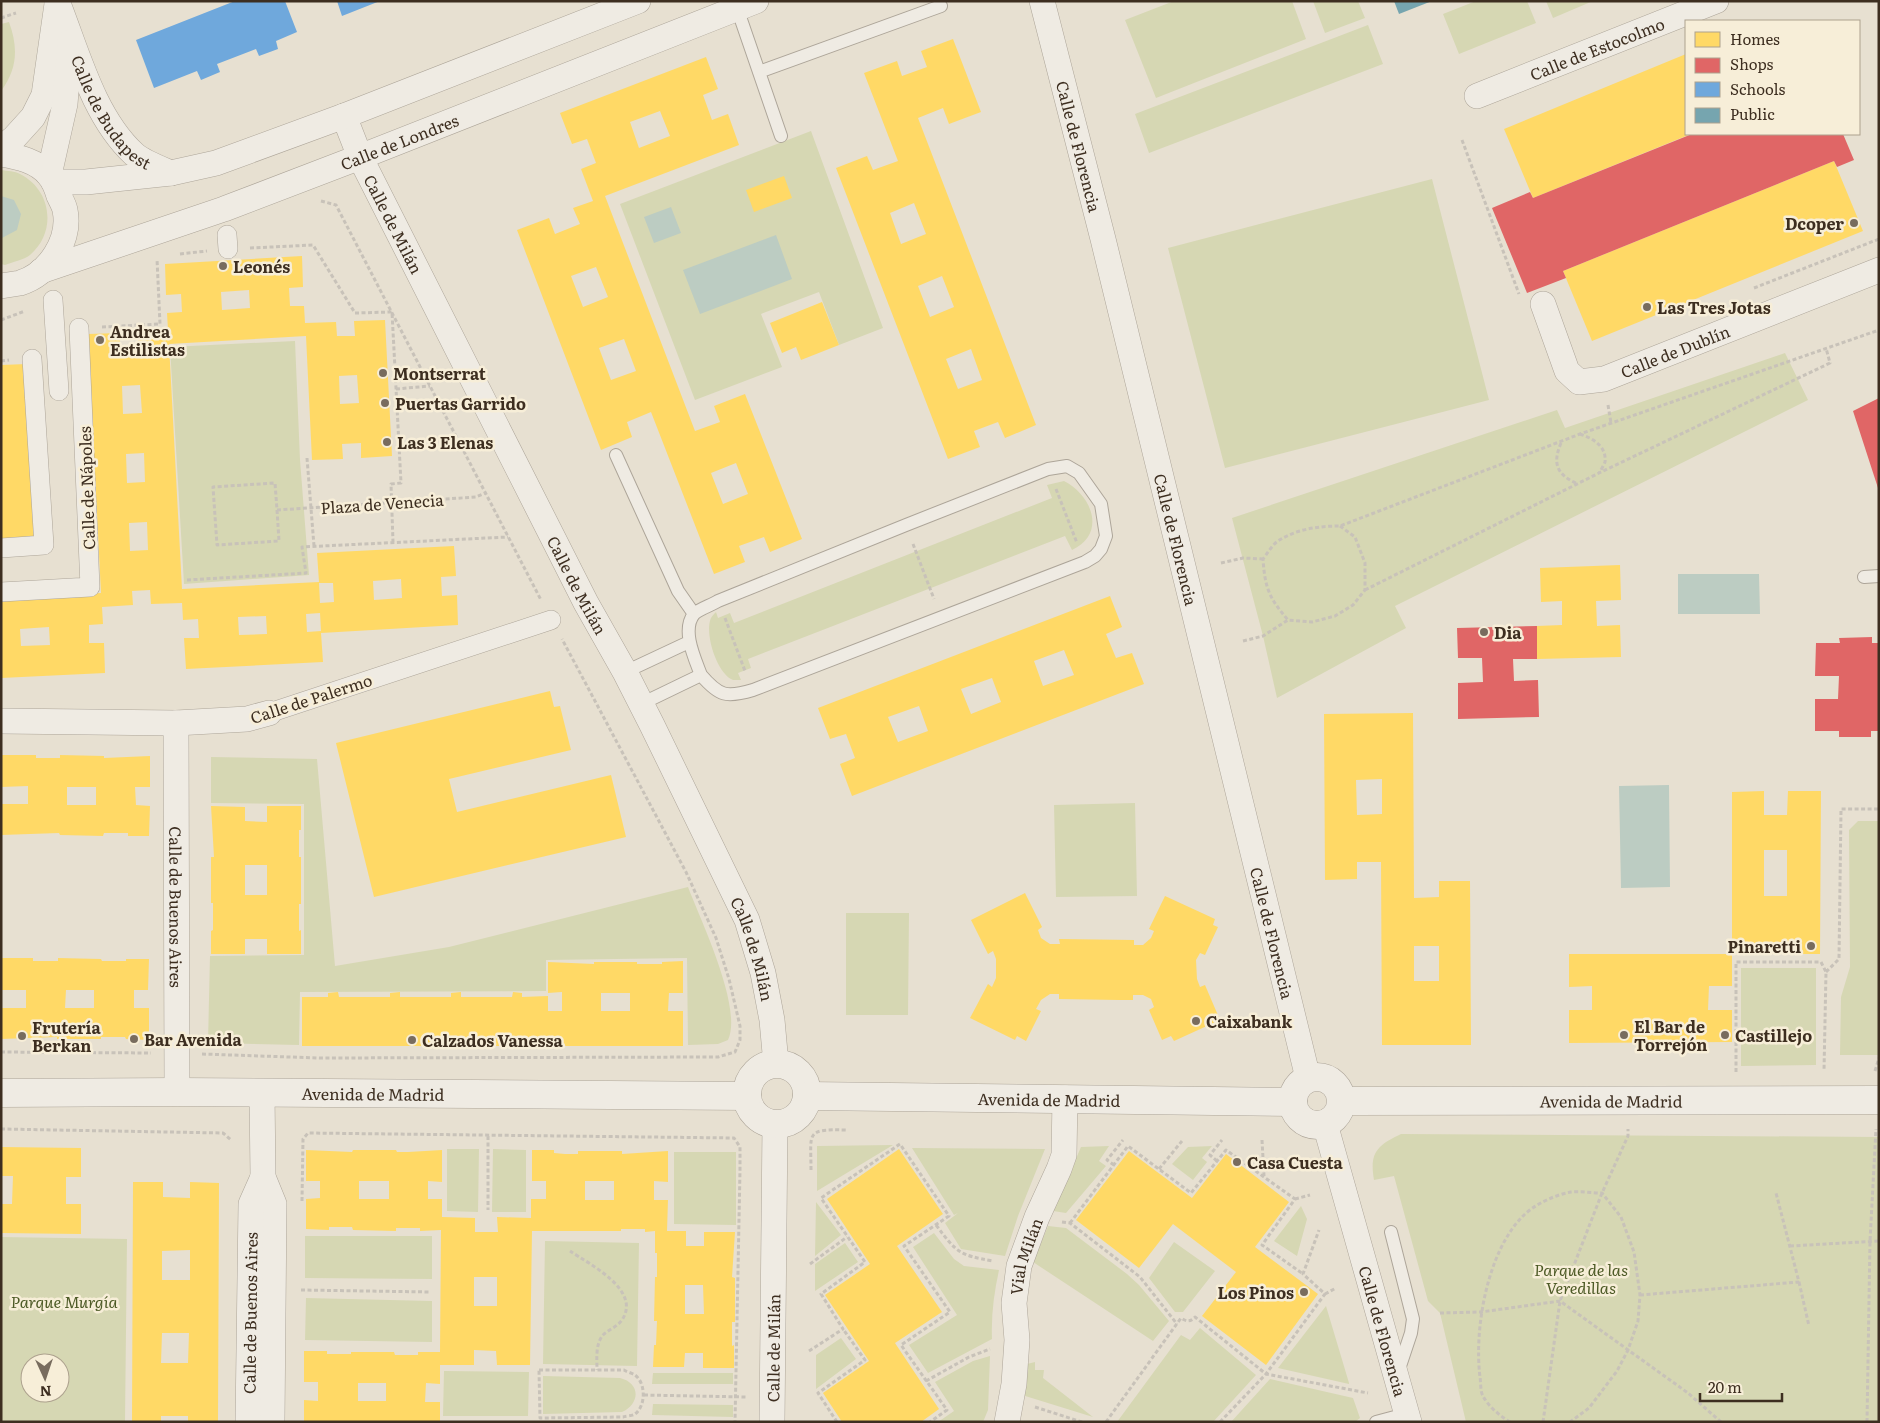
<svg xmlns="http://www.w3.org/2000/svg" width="1880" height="1423" font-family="Literata,serif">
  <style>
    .green { fill: #d6d7b3; fill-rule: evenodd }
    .water { fill: #bcccc2 }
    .homes { fill: #ffd966; fill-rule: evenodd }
    .shops { fill: #e06666 }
    .schools { fill: #6fa8dc }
    .public { fill: #76a5af }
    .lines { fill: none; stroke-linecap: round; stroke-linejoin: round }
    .service-casing { stroke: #ada599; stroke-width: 14 }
    .pedestrian-casing { stroke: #ada599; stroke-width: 20 }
    .minor-casing { stroke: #ada599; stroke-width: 26 }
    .tertiary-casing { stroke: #ada599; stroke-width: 29 }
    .path { stroke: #c8c2b9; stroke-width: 3; stroke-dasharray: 4 2.5; stroke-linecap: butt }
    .service { stroke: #efebe3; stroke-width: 12 }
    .pedestrian { stroke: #efebe3; stroke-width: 19 }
    .minor { stroke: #efebe3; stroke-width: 25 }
    .tertiary { stroke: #efebe3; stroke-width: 28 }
    .poi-dot { fill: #786c5e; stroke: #f7eed8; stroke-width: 2 }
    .labels { text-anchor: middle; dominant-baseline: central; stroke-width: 5; stroke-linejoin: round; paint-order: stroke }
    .street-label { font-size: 16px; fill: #3d2e20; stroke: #f7eed8 }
    .poi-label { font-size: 16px; font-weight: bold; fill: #3d2e20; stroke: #f7eed8; text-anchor: start }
    .park-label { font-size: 16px; font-style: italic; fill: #4d5a26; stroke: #f7eed8 }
  </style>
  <rect width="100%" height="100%" fill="#e7e0d1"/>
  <path class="green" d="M1174 1H1292L1306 39 1156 98 1125 20Z
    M1313 1H1358L1365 18 1325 33Z
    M1476 1H1527L1536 23 1459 54 1443 14Z
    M1546 1H1593L1553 18Z
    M9 22C18 47 18 68 1 91V24Z
    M1368 25 1383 64 1149 153 1135 114Z
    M811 131 883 328 839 345 819 292 761 314 782 367 695 400 620 204Z
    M1 170C7 171 15 171 20 174 52 190 57 232 30 255 24 260 12 262 5 265L1 264Z
    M1432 179 1489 400 1225 468 1168 248Z
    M295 341 300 460 309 575 184 584 170 347Z
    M1785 353 1808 400 1395 606 1406 628 1277 698 1263 636 1232 518 1557 410 1565 428Z
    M1064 481C1092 495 1107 534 1072 550L1065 536 748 659 751 668 738 673 741 680C740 680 734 680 733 680 717 674 704 633 711 618 712 616 714 614 716 612L718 618 730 613 734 623 1052 498 1047 485Z
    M211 757 317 759 335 966 449 947 688 887C701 921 743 1008 728 1040L718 1044 688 1045 687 958 546 960V991L300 992 299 1045 208 1043 210 956 304 955V804L211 803Z
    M1135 803 1137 896 1056 897 1054 805Z
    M1858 821H1879V1055H1840L1841 997 1850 967 1849 830Z
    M846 913H909L908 1015H846Z
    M1741 968H1816V1065L1741 1066Z
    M1401 1134 1879 1137V1422H1466L1440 1313 1428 1301 1394 1176 1374 1180C1369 1152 1378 1145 1401 1134Z
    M893 1145 817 1191V1146Z
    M1109 1146 1099 1161 1106 1166 1066 1213 1053 1211 1081 1147Z
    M1212 1146 1202 1158 1207 1162 1193 1180 1172 1164 1188 1147Z
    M912 1148 1045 1149 1018 1216 1005 1256 961 1249 945 1223 958 1213 954 1215Z
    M447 1149H479L478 1212 447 1211Z
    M493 1149 526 1150V1212H492Z
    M674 1152H736V1225L674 1224Z
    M816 1202 841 1235 815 1256Z
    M1301 1206 1307 1219 1297 1256 1274 1241Z
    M1048 1226 1066 1228 1127 1274 1139 1285 1169 1321 1153 1341 1033 1262Z
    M934 1233 954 1259 964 1266 999 1270C994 1293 991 1316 992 1339L928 1373 909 1345 957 1315 913 1247Z
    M305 1236H432V1279L305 1278Z
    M1 1237 127 1239 125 1422H1ZM30 1363H60V1393H30Z
    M545 1241 639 1243 637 1366 543 1364Z
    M1174 1242 1215 1271 1183 1312H1175L1149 1278Z
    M845 1243 858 1262 815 1291V1264Z
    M306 1298 432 1301V1342L305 1340Z
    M1326 1306 1349 1383V1384L1278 1368Z
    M1200 1328 1256 1375 1213 1422H1117L1181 1335 1190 1340Z
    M841 1338 856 1359 816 1389V1355Z
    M990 1356 988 1410 983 1422H938L954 1411 935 1382 973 1361Z
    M1035 1362V1370H1044L1043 1378 1093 1417 1022 1395 1023 1365Z
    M444 1371 529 1372 528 1416H443Z
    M653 1373H733V1384H652Z
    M543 1376 620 1378C641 1383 640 1404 622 1412L543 1414Z
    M1270 1379 1353 1398 1360 1418 1355 1422H1231Z
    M653 1404 733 1405V1417L652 1415Z"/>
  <path class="water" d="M1 196 14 200 21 214 17 230 2 238Z
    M671 207 681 233 654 243 644 217Z
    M776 235 792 279 700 314 683 270Z
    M1678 574H1759L1760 614H1678Z
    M1669 785 1670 887 1621 888 1619 786Z"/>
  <path class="homes" d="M953 39 981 112 949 124 943 108 918 118 1036 425 1005 438 998 422 974 431 980 447 948 459 836 168 867 156 873 170 898 161 864 73 897 61 902 76 927 67 921 51ZM914 203 926 234 901 244 890 213ZM942 276 954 307 930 317 918 286ZM971 349 982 380 958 389 946 359Z
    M1686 54V134H1691L1533 198 1504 129Z
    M706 57 718 89 703 95 712 120 728 114 739 145 605 196 695 431 720 422 714 406 745 394 802 539 770 552 764 537 739 546 745 562 714 574 651 412 627 422 632 437 601 450 517 230 549 218 555 234 580 224 573 208 593 201 581 169 596 163 587 139 572 144 560 113ZM660 111 670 136 639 148 630 122ZM596 267 608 297 583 307 571 276ZM624 339 636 371 611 380 599 348ZM736 463 748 494 723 504 711 473Z
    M1834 161 1863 231 1592 341 1563 271Z
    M784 176 792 198 754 212 746 190Z
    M302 256 303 287 289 288 290 306H304L305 323 336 322 337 336H355L354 321 385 320 392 456 361 458V443L342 444 343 459 312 460 306 336 169 344 182 589 319 582 317 553 454 546 456 576 441 577 442 596 457 595 458 625 321 633 323 662 186 669 184 638H199L198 619 183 620 182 603 151 604 150 590 132 591 133 605 102 607 103 624 89 625V643H104L105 673 1 678V598L101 593 88 334 120 333V347L138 346V332L168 330 167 313 182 312 181 294 166 295 165 264ZM249 290 250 308 222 310 221 292ZM357 375 359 403 340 404 339 376ZM140 385 142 413 123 414 122 386ZM144 453 145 482 127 483 126 454ZM147 522 148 550 130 551 129 523ZM401 579 402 598 374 600 373 581ZM319 583H333L334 602 320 603ZM320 613 321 631 307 632 306 614ZM266 616 267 634 239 635 238 617ZM49 627 50 645 21 646 20 629Z
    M822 302 839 345 801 360 796 347 782 353 770 323Z
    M27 364 36 541 1 542V365Z
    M1620 565 1621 600 1596 601 1597 626 1620 625 1621 657 1537 659V626L1562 625V601L1541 602 1540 568Z
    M1110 596 1122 627 1106 634 1116 658 1132 653 1144 684 852 796 840 764 855 758 846 734 830 739 818 708ZM1064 650 1074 675 1043 686 1034 661ZM992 678 1001 702 971 714 961 689ZM919 706 928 731 898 742 888 717Z
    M550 691 554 707 560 706 571 750 449 779 457 812 611 775 626 837 374 897 336 743Z
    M1413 713 1414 898 1439 897V881H1470L1471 1045H1382L1381 862H1357V879L1325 880 1324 714ZM1382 779V814L1357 815 1356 780ZM1414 946H1439V981H1414Z
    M1 755H36V758H60V755L104 756V758L150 756V787H135L136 805 150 806 149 836H128V833H104L103 836 60 835 59 833 1 835V804H28V786L1 787ZM67 787H96V805H67Z
    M1764 791V815H1787L1788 791H1821L1820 954H1732V792ZM1764 850H1787V896H1764Z
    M211 806 245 807V821L267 822V806H301V830H299V857H301V904H299V931L301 930V954H267V939H245V954H211V931L213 930V903H211V857H214ZM245 865H267V895H245Z
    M1025 893 1042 927 1038 930 1041 938 1050 944H1060L1059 939 1134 940V945H1143L1151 938 1154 931 1149 929 1165 896 1215 919 1213 925 1218 927 1205 955 1200 953 1196 960 1197 979 1200 987 1205 985 1220 1020 1174 1041 1171 1036 1162 1040 1149 1010 1154 1007 1151 999 1143 995H1133V1000H1119L1059 999V994H1050L1041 1000 1036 1009 1041 1011 1026 1041 1017 1036 1015 1040 970 1018 988 984 992 987 996 978V959L993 951 988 954 971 920Z
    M1569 954H1732V986H1709L1708 1010H1732V1042L1569 1043V1010H1592V986L1569 987Z
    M1 958H33V961H58V958L101 959 102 961H126V959H149L148 990H134V1008H149V1040L126 1039 125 1037H101V1039H57V1037L1 1039V1008H26V990H1ZM66 990H94V1008H65Z
    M683 961V993H669L668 1011H683V1046H302V997H328V993L338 992 339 997H390V993L400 992V997H451V993L461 992V997H512L513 992 522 993V997L548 996V1011H562V992L548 993V962L594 964V962H637V964H662V962ZM601 993H630V1011H601Z
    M1 1147 81 1148V1177H66V1204H81V1234L1 1233V1204H12L13 1176H1Z
    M899 1149 943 1214 897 1246 942 1312 895 1343 939 1409 921 1422H842L823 1393 869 1361 825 1295 870 1264 827 1199Z
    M306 1150 352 1152 353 1150H396L397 1152H408L442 1150V1182L428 1181V1199H442V1217L475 1218V1232H498L497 1217 531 1218V1199H546V1181H532V1150H554V1153L565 1154H578V1151H622V1154L668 1151V1182L654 1181V1200H668L667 1231H686V1246H704V1232H735L732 1277 735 1278V1322H732V1346L734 1345V1368H703V1353H685L684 1367H653L654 1345H656L657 1321H654L655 1277H657V1253H655V1231L645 1232V1229H621V1231H532L530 1365H497L496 1351 474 1350V1365H440V1384L426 1383 425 1402H440V1422H304V1400L318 1401V1382H304V1351H327V1354H351V1352H394L395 1355H418V1352H440L441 1230 420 1231V1228H396V1231L353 1230 352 1227H329V1230L306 1229V1199L320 1198V1181H306ZM359 1181H389V1199H359ZM585 1181H614V1200H585ZM474 1277H497V1306H474ZM685 1285H703L704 1314H685ZM358 1383H386V1401H358Z
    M1129 1151 1192 1198 1226 1154 1289 1202 1255 1247 1318 1294 1266 1365 1202 1316 1236 1272 1173 1224 1139 1268 1076 1220Z
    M133 1182H163V1197L190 1198V1182L219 1183 218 1422H188V1416H161V1422H132ZM190 1250V1280H162V1251ZM162 1333H189L188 1363H161Z"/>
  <path class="shops" d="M1692 134H1843L1854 160 1837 167 1834 161 1563 271 1566 278 1527 293 1492 208 1530 192 1533 198Z
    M1879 398V488H1878L1853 411Z
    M1537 626V659H1513L1514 681 1538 680 1539 717 1458 719V683L1483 682 1482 658H1458L1457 628Z
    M1872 637V643H1879V731H1871V737H1839V731H1815V699H1838L1839 676H1815L1816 643H1840L1839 638Z"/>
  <path class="schools" d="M235 1H285L297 32 276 41 278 49 259 56 256 49 217 64 220 72 201 80 197 71 154 88 136 40Z
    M337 1H380L342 16Z"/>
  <path class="public" d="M1394 1H1432L1399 14Z"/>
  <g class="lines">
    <defs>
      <path id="service" d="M737 8 781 136
        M759 72 941 6
        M616 455 678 591 694 614
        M1864 577 1879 576
        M625 672 689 642
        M641 704 701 675C719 696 726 698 753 690L1085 562 1095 556 1101 549 1106 536 1101 504 1079 473 1067 466 1048 469 906 525 718 601C712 605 699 609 694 614 681 630 695 659 701 675
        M1391 1232 1413 1319 1411 1333 1398 1372
        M1376 1422 1406 1414"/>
      <path id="pedestrian" d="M227 235 228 249
        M53 300 59 391
        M1 548 44 545 32 359
        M1 592 90 587 79 328
        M269 713 551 620"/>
      <g id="minor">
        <path id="s1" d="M57 1C77 51 93 116 134 154 143 162 159 168 171 173"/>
        <path id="s2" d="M1042 1 1103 239 1308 1078"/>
        <path id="s3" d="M1477 96 1716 1"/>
        <path id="s4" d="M344 116 360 157 586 603 625 672 652 725 747 920 763 973 772 1020 776 1064"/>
        <path d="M1 148 14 138 33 117 44 95 57 4"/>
        <path d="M1 154C19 157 37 161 49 175 54 181 57 189 59 196 61 200 64 205 65 210 71 240 49 274 20 283 14 284 7 285 1 286"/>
        <path d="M49 175 65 104 70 42"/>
        <path d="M54 182H86L171 173 216 163 344 116 638 1"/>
        <path id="s5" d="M41 271 224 209 360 157 756 1"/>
        <path id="s6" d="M1543 304 1567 371 1579 382 1604 379 1879 270"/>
        <path d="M1 721 176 723 247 719 269 713"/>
        <path id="s7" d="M176 723 177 1092"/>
        <path d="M262 1093 263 1177 274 1204 272 1422"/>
        <path id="s8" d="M1325 1124 1409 1422"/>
        <path id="s9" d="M248 1422 251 1204 263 1177"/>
        <path id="s10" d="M772 1422 775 1124"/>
        <path id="s11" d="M1007 1422 1014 1384 1017 1340 1014 1303 1019 1266 1037 1217 1059 1169 1064 1155 1065 1098"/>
      </g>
      <g id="tertiary">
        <circle cx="777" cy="1094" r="30"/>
        <circle cx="1317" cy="1101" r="24"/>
        <path id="s12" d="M1 1093 177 1092 747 1096"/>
        <path id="s13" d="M807 1096 1293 1102"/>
        <path id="s14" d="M1342 1101 1879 1100"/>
      </g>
    </defs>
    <use href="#service" class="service-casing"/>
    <use href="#pedestrian" class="pedestrian-casing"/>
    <use href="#minor" class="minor-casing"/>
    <use href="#tertiary" class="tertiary-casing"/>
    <path class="path" d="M1 18 16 13
      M1462 140 1519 294
      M321 201 336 205 541 600
      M250 248 313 245 355 313 392 312 401 483 391 484 393 542
      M180 254 207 251
      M1754 288 1879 239
      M1 320 25 311
      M102 327 160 324 157 259
      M1 361 9 360
      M396 389 430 386
      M1608 405 1611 423
      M1580 434C1592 438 1607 446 1605 462 1604 465 1601 470 1599 473
      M1561 443C1552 464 1557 475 1578 484
      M307 458 314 546
      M1056 489 1077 543
      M277 510 279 541 217 545 213 487 275 483 277 510 476 497 485 493
      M1340 526 1355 537 1365 563V590L1353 605 1335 616 1312 622 1288 620C1269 598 1265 588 1263 559 1267 554 1272 545 1278 541 1296 529 1319 526 1340 526L1580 434 1879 330
      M913 544 934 599
      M1221 563 1243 558 1263 559
      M187 580 306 573 302 547 508 537
      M1365 590 1599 473 1830 363 1826 348
      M725 618 745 671
      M1243 641 1263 636 1288 620
      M1826 972 1839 959 1841 809H1879
      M1 1052 151 1053
      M202 1054 319 1058 718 1057 735 1052 740 1040V1026L729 979 716 938 686 872 562 639
      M1875 1071 1879 1058
      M1736 1072V962H1821L1826 972 1824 1071
      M1 1129 223 1133 231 1140
      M488 1136V1210
      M1262 1140 1264 1176
      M1217 1161 1210 1155 1222 1140
      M1114 1165 1107 1160 1123 1140
      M1159 1169 1182 1141
      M811 1170C811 1132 805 1129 846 1130
      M1295 1199 1310 1195
      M302 1201 303 1139 308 1133 734 1138 740 1147V1170L735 1422
      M1062 1222 1070 1223 1140 1277 1177 1324
      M1070 1223 1128 1146 1191 1193 1226 1150 1295 1199 1262 1245 1303 1274
      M936 1225C957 1253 959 1255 993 1261
      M1790 1246 1879 1241
      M570 1251C589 1264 642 1290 622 1320 618 1326 610 1329 604 1334 595 1343 597 1359 597 1370
      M810 1264 847 1237
      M1799 1282 1809 1326
      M301 1290 431 1292
      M1325 1294 1336 1288
      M1640 1295 1799 1282 1776 1193
      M1440 1313 1481 1312 1560 1301 1688 1393 1721 1422
      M809 1351 843 1329 821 1294 865 1262 821 1198 900 1144 949 1216 904 1246 950 1312 901 1345 947 1410 930 1422
      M539 1370H624C627 1372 632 1373 635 1375 646 1383 646 1406 635 1414 632 1416 626 1416 623 1417L540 1418Z
      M926 1381 969 1357 990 1349
      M644 1395 746 1397
      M1035 1407 1082 1422
      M837 1422 818 1393 865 1360 843 1329
      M1106 1422 1181 1318C1187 1322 1190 1322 1195 1317L1266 1374 1368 1393
      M1220 1422 1266 1374 1325 1294 1303 1274 1319 1230
      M1510 1422C1500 1416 1488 1406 1483 1396 1480 1391 1481 1382 1480 1377 1474 1329 1487 1254 1521 1218 1533 1205 1554 1195 1571 1192 1581 1191 1592 1193 1602 1193L1621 1217 1634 1252 1640 1295 1638 1321 1628 1350 1617 1371 1589 1408 1570 1422
      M1543 1422 1560 1301 1602 1193 1628 1136V1129
      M1867 1422 1870 1241 1876 1129"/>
    <use href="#service" class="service"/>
    <use href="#pedestrian" class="pedestrian"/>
    <use href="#minor" class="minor"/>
    <use href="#tertiary" class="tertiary"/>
  </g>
  <g class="poi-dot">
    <circle cx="1854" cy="223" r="5"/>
    <circle cx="223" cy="266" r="5"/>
    <circle cx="1647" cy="307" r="5"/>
    <circle cx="100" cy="340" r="5"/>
    <circle cx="383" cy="373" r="5"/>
    <circle cx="385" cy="403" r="5"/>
    <circle cx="387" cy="442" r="5"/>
    <circle cx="1484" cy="632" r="5"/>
    <circle cx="1811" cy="946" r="5"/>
    <circle cx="1196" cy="1021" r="5"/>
    <circle cx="1624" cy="1035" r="5"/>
    <circle cx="1725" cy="1035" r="5"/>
    <circle cx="22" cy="1036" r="5"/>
    <circle cx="134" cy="1039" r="5"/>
    <circle cx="412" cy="1040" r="5"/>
    <circle cx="1237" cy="1162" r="5"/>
    <circle cx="1304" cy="1292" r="5"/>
  </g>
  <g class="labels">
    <g class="street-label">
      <text stroke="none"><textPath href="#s3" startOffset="129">Calle de Estocolmo</textPath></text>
      <text stroke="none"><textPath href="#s1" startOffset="125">Calle de Budapest</textPath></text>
      <text stroke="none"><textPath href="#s5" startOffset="381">Calle de Londres</textPath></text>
      <text stroke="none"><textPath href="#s2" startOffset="150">Calle de Florencia</textPath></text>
      <text stroke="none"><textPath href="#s4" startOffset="119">Calle de Milán</textPath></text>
      <text stroke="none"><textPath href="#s6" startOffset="189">Calle de Dublín</textPath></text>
      <text transform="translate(86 488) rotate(-92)">Calle de Nápoles</text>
      <text transform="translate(382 503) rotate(-4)">Plaza de Venecia</text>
      <text stroke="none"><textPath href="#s2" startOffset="555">Calle de Florencia</textPath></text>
      <text stroke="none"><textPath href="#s4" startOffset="524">Calle de Milán</textPath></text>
      <text transform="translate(311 698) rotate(-18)">Calle de Palermo</text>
      <text stroke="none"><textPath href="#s7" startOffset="184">Calle de Buenos Aires</textPath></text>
      <text stroke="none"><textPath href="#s2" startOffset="960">Calle de Florencia</textPath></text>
      <text stroke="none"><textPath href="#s4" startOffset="929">Calle de Milán</textPath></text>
      <text stroke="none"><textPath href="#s12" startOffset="372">Avenida de Madrid</textPath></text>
      <text stroke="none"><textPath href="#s13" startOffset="242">Avenida de Madrid</textPath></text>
      <text stroke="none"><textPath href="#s14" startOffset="269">Avenida de Madrid</textPath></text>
      <text stroke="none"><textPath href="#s11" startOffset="168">Vial Milán</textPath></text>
      <text stroke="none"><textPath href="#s9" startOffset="109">Calle de Buenos Aires</textPath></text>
      <text stroke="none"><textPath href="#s8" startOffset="215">Calle de Florencia</textPath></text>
      <text stroke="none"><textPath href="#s10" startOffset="74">Calle de Milán</textPath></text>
    </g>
    <g class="poi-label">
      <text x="1844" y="223" text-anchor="end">Dcoper</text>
      <text x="233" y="266">Leonés</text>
      <text x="1657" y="307">Las Tres Jotas</text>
      <text x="110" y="331">Andrea<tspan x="110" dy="18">Estilistas</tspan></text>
      <text x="393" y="373">Montserrat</text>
      <text x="395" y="403">Puertas Garrido</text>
      <text x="397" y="442">Las 3 Elenas</text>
      <text x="1494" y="632">Dia</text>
      <text x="1801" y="946" text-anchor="end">Pinaretti</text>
      <text x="1206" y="1021">Caixabank</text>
      <text x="1634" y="1026">El Bar de<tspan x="1634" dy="18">Torrejón</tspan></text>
      <text x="32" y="1027">Frutería<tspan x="32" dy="18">Berkan</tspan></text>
      <text x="1735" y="1035">Castillejo</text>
      <text x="144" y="1039">Bar Avenida</text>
      <text x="422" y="1040">Calzados Vanessa</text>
      <text x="1247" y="1162">Casa Cuesta</text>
      <text x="1294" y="1292" text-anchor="end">Los Pinos</text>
    </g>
    <g class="park-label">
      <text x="1581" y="1269">Parque de las<tspan x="1581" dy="18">Veredillas</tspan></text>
      <text x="64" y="1301">Parque Murgía</text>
    </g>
  </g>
  <rect width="1880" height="1423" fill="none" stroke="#3d2e20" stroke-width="5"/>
  <rect x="1685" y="20" width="175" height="115" fill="#f7eed8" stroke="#ada18e"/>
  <rect x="1695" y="32" width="25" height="15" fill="#ffd966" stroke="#ada18e"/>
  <text x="1730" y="45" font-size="15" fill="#3d2e20">Homes</text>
  <rect x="1695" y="58" width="25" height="15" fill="#e06666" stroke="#ada18e"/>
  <text x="1730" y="70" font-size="15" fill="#3d2e20">Shops</text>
  <rect x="1695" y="82" width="25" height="15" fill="#6fa8dc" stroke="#ada18e"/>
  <text x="1730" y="95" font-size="15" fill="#3d2e20">Schools</text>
  <rect x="1695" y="108" width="25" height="15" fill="#76a5af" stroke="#ada18e"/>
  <text x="1730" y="120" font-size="15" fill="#3d2e20">Public</text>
  <g transform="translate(45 1378) rotate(177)"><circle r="24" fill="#f7eed8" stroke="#ada18e"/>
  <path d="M0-4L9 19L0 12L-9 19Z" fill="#786c5e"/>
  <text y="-8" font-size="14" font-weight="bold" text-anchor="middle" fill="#3d2e20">N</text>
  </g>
  <path d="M1700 1393v8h82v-8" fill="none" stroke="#3d2e20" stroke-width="2.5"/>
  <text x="1708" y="1393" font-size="15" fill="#3d2e20" stroke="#f7eed8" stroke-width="4" paint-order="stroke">20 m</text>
</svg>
